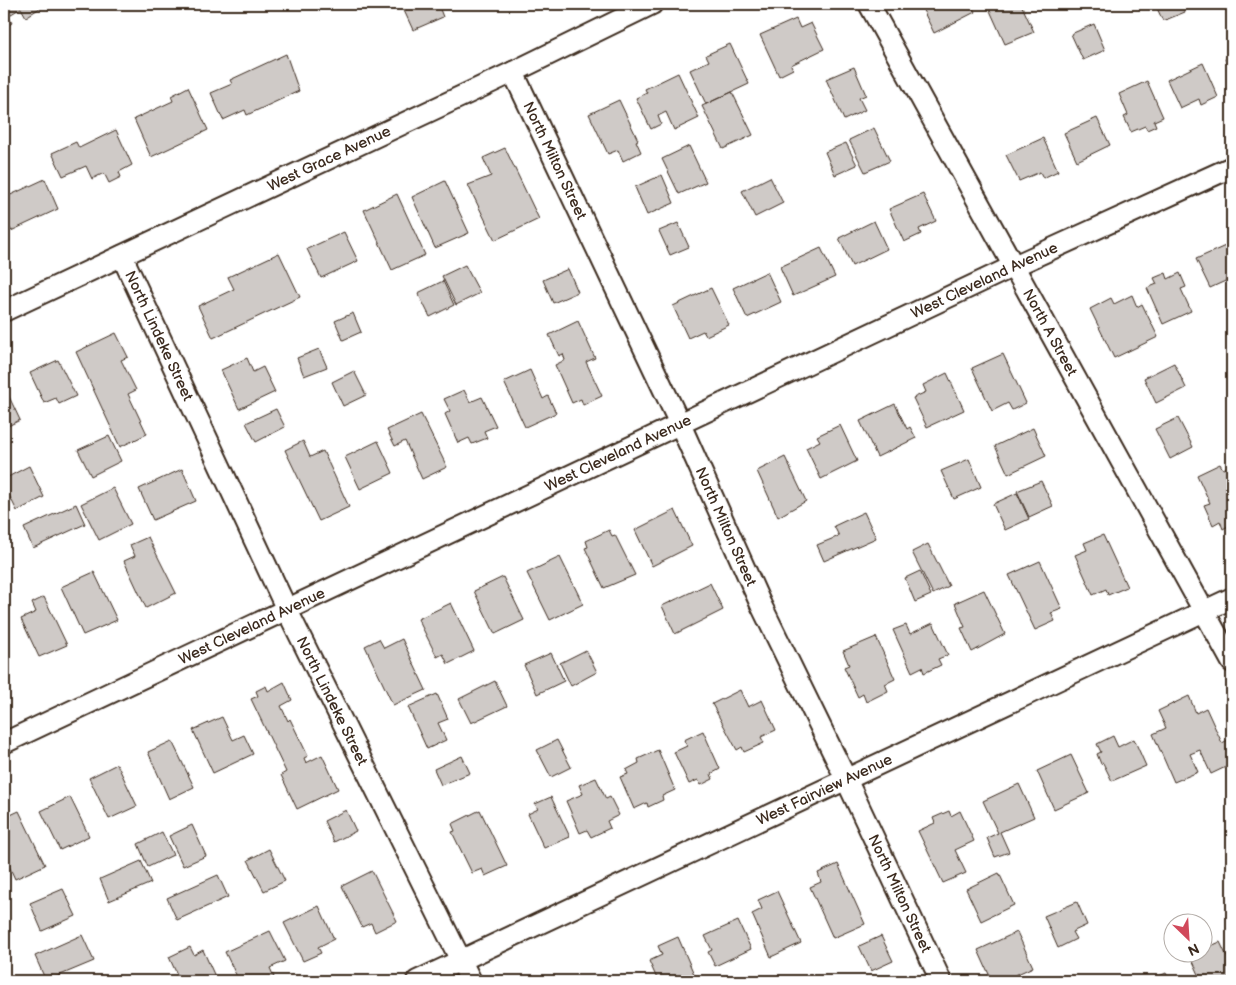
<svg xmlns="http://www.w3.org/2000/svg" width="1236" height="985" font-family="'Balsamiq Sans',sans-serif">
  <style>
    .building { fill: #cfcac7; stroke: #3b2a1e }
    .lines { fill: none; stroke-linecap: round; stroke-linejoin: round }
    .minor-casing { stroke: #3b2a1e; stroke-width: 24 }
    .minor { stroke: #fff; stroke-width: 20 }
    .labels { text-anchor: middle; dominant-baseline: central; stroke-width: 4.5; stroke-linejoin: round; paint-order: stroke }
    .street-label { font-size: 15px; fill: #3b2a1e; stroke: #fff }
  </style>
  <rect width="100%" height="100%" fill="#fff"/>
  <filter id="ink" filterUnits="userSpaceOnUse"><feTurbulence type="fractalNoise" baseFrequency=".02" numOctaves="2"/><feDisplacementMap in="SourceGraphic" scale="10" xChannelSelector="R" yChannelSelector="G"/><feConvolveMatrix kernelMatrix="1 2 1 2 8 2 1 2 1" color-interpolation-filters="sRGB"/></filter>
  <g filter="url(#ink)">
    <path class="building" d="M4 4H46L26 17 21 8 8 16 12 23 4 28Z
      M188 4H244L188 7Z
      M401 4H438L443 17 413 30Z
      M920 4H971L975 12 934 33Z
      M987 4H1021L1034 32 1005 44Z
      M1155 4H1181L1185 12 1163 21Z
      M796 19 800 28 811 23 824 49 791 65 793 69 779 76 760 35Z
      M1094 24 1105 50 1083 60 1071 34Z
      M730 44 749 84 706 104 690 70 709 61 706 55Z
      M286 54 299 91 247 115 245 110 223 120 211 93 232 84 230 80Z
      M1232 56V75L1225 59Z
      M1203 63 1218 97 1201 105 1199 99 1180 108 1167 80Z
      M854 67 866 95 859 98 865 110 844 120 826 79Z
      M678 73 699 118 674 130 666 112 658 116 661 124 651 129 636 98 647 93 645 89Z
      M1147 81 1163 117 1154 121 1156 126 1147 130 1145 126 1131 132 1124 117 1128 115 1119 94Z
      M188 87 208 130 151 157 134 119 173 101 171 96Z
      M732 92 753 135 723 149 702 106Z
      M619 100 638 140 636 141 641 152 623 161 618 150 608 154 589 114Z
      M1097 118 1110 145 1077 161 1064 133Z
      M874 128 890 161 865 172 849 140Z
      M116 130 132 165 119 172 121 177 109 183 104 173 92 179 86 166 63 176 52 153 76 142 79 148Z
      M1043 138 1058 171 1043 178 1040 172 1019 181 1006 155Z
      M846 143 857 165 835 175 825 152Z
      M689 146 706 182 679 194 662 159Z
      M505 148 539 219 495 240 468 185 491 176 483 158Z
      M662 175 674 203 647 215 635 187Z
      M770 177 783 203 755 217 742 191Z
      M45 179 58 209 11 231 10 228 4 231V198Z
      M445 181 469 233 435 248 412 197Z
      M397 194 425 255 392 270 364 210Z
      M923 194 936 221 919 229 921 234 904 242 889 209Z
      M874 221 887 249 852 266 839 238Z
      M678 223 689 247 670 255 659 231Z
      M344 232 358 261 321 278 307 249Z
      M1232 243V278L1210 288 1196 259Z
      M821 248 835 277 793 296 780 267Z
      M279 253 300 297 213 338 198 306 234 289 228 277Z
      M465 265 480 293 456 305 442 276Z
      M568 269 578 292 553 303 543 280Z
      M767 272 781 302 747 318 733 288Z
      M1166 273 1168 279 1180 273 1186 287 1181 289 1191 311 1163 324 1147 288 1157 284 1154 278Z
      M443 281 454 305 430 317 418 293Z
      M711 288 729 325 706 336 703 331 688 338 673 306Z
      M1132 295 1137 307 1142 304 1158 337 1114 358 1090 309 1111 298 1114 304Z
      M353 313 361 332 343 340 335 321Z
      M578 321 595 358 586 362 602 396 583 405 581 399 572 403 555 365 565 360 563 354 559 356 549 335Z
      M116 333 128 357 121 360 136 390 128 394 147 434 120 447 76 352Z
      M319 349 327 367 304 376 297 358Z
      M1003 354 1026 403 1012 410 1008 403 992 411 972 368Z
      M247 358 253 372 263 367 275 392 239 409 221 370Z
      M58 360 76 396 59 404 56 398 44 403 30 373Z
      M1174 363 1186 388 1156 403 1144 378Z
      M530 370 543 399 548 396 556 413 525 427 504 382Z
      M354 371 366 395 343 406 332 382Z
      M947 373 964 410 927 427 913 398 926 392 923 385Z
      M4 386 20 420 4 428Z
      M464 390 470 402 482 397 496 426 484 431 487 438 472 444 469 438 458 443 445 414 450 411 444 399Z
      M895 404 907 429 910 427 916 438 877 457 860 421Z
      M276 409 285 427 256 442 246 423Z
      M421 414 447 467 422 479 405 441 395 446 387 430Z
      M1178 418 1193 447 1170 459 1155 429Z
      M840 425 857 461 821 479 806 448 820 441 817 436Z
      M1033 428 1046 456 1008 474 995 446Z
      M109 436 121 461 91 476 78 450Z
      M303 441 310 457 323 451 349 507 319 521 285 450Z
      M378 441 393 473 360 489 345 457Z
      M785 457 806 501 778 517 757 471Z
      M969 459 981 487 954 499 941 471Z
      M1220 464 1223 469 1230 466 1232 472V524L1223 529 1220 521 1213 525 1204 505 1210 503 1197 475Z
      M29 466 44 497 17 511 4 485V479Z
      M182 469 196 501 153 520 139 489Z
      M1041 481 1053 506 1029 517 1017 491Z
      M113 488 131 524 99 540 81 504Z
      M1017 493 1029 519 1005 530 993 504Z
      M76 504 85 524 33 548 24 528Z
      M675 510 692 546 652 566 635 530Z
      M864 512 876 538 824 561 817 545 839 536 834 526Z
      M609 530 612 536 615 535 635 575 604 588 585 548 588 547 586 541Z
      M1103 535 1127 587 1108 595 1106 589 1093 595 1075 555 1087 550 1084 543Z
      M148 537 176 593 146 608 124 561 135 556 130 545Z
      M928 544 949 586 933 594 912 552Z
      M560 557 583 604 550 620 527 573Z
      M1040 561 1062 609 1051 613 1055 621 1035 630 1009 575Z
      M920 571 931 595 915 602 905 578Z
      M94 572 117 620 83 635 61 587Z
      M503 577 524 620 495 634 474 591Z
      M710 583 723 610 675 634 662 606Z
      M984 590 1005 634 972 652 961 628 965 627 955 603Z
      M44 597 67 645 39 657 21 619 36 612 32 603Z
      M451 603 474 651 448 664 443 654 437 657 418 619Z
      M933 623 948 655 938 659 941 665 924 673 922 667 912 672 893 630 906 625 910 634Z
      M876 637 895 679 885 684 888 691 866 702 863 694 858 697 844 667 849 665 843 651Z
      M379 639 384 648 402 639 426 690 393 705 365 646Z
      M586 650 597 672 571 686 560 663Z
      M551 653 564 681 537 694 524 665Z
      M495 681 507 706 471 723 459 699Z
      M284 682 292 700 281 706 288 721 290 719 308 756 304 758 306 763 322 755 338 789 297 809 281 775 286 772 251 699 258 696 256 691 266 686 268 691Z
      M740 690 748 707 762 700 776 730 761 737 764 743 744 752 742 747 737 750 712 704Z
      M437 694 448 719 438 723 446 740 427 749 408 707Z
      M1189 696 1196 713 1206 708 1222 743 1228 740 1232 750V764L1211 774 1200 750 1190 754 1198 772 1174 782 1153 734 1166 728 1158 711Z
      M222 717 233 740 244 735 253 754 213 773 193 730Z
      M703 731 720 769 711 774 713 779 701 785 698 780 689 784 674 752 687 746 684 740Z
      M1113 736 1118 747 1134 739 1146 766 1112 781 1103 763 1101 764 1097 754 1101 752 1097 744Z
      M557 740 571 767 551 777 537 750Z
      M172 741 194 787 169 799 148 752Z
      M658 750 675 790 662 796 663 800 648 807 647 803 634 809 620 777 628 774 626 770 639 763 638 759Z
      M1071 755 1089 793 1054 809 1037 771Z
      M462 756 470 773 441 785 434 769Z
      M117 764 137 806 109 819 89 778Z
      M596 778 606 799 610 797 619 815 607 821 610 828 591 837 587 830 580 833 566 801 583 794 579 785Z
      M1019 784 1034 817 1000 832 1009 852 995 857 987 838 998 833 983 801Z
      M70 797 89 836 60 850 41 811Z
      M551 797 570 837 544 848 528 814 538 809 535 804Z
      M346 810 356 831 334 842 324 821Z
      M480 810 507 866 485 876 482 869 472 873 452 832 455 831 452 824Z
      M19 811 45 865 15 879 4 855V818Z
      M949 811 951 816 960 811 974 841 955 850 966 873 943 883 918 831 935 823 933 818Z
      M192 825 206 856 183 866 169 836Z
      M162 832 173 855 148 867 138 844Z
      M269 849 285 881 264 891 248 860Z
      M141 861 151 883 109 901 100 879Z
      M838 864 865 924 833 938 810 887 821 882 818 873Z
      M372 871 397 921 375 932 371 923 362 927 342 886Z
      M999 873 1014 905 981 921 966 889Z
      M218 875 228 897 177 920 167 898Z
      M63 889 76 916 42 931 30 903Z
      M777 891 801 943 771 957 752 914 762 909 758 900Z
      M1077 902 1087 925 1072 932 1076 939 1058 948 1044 916Z
      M319 906 334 939 318 947 321 953 303 961 284 923Z
      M738 921 751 949 715 966 708 952 712 950 705 936Z
      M270 931 285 961 270 968 274 977 265 981H253L251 977 239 981 225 952Z
      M1017 932 1033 967 1002 981H992L978 950Z
      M82 935 94 961 46 981 35 956Z
      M881 936 893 961 871 971 859 946Z
      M678 937 697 981H658L649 961 662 955 658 946Z
      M1220 942 1232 967V981H1202L1190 955 1204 952V949Z
      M190 947 194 955 203 950 217 981H180L169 957Z
      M1166 973 1170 981H1148Z"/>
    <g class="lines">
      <defs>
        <g id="minor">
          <path id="s1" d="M869 4 1232 662"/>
          <path id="s2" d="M513 72 680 424 761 605 846 779 941 981"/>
          <path id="s3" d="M122 256 287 610 471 981"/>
          <path id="s4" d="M4 311 513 72 652 4"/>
          <path id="s5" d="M4 743 1014 266 1232 167"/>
          <path id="s6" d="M417 981 1232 598"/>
        </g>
      </defs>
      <use href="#minor" class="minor-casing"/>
      <use href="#minor" class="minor"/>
    </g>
  </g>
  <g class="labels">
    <g class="street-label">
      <text stroke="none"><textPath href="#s4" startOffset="359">West Grace Avenue</textPath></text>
      <text stroke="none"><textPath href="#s2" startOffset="98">North Milton Street</textPath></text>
      <text stroke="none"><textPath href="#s5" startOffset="1084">West Cleveland Avenue</textPath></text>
      <text stroke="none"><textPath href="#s1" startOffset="375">North A Street</textPath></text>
      <text stroke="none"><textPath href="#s3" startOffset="88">North Lindeke Street</textPath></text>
      <text stroke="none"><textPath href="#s5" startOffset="679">West Cleveland Avenue</textPath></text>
      <text stroke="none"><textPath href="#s2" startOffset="502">North Milton Street</textPath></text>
      <text stroke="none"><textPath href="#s5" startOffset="274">West Cleveland Avenue</textPath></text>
      <text stroke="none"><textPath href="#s3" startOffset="492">North Lindeke Street</textPath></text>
      <text stroke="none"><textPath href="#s6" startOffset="450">West Fairview Avenue</textPath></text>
      <text stroke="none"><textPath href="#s2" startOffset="908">North Milton Street</textPath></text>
    </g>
  </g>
  <rect width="1236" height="985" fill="none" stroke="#fff" stroke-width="20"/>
  <rect x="10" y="10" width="1216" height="965" fill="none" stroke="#3b2a1e" stroke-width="2" filter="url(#ink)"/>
  <g transform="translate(1188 938) rotate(155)"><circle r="24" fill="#ffffff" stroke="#b1aaa5"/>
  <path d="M0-4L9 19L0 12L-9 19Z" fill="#d1495b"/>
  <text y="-8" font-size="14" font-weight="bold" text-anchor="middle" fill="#3b2a1e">N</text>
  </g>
</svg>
